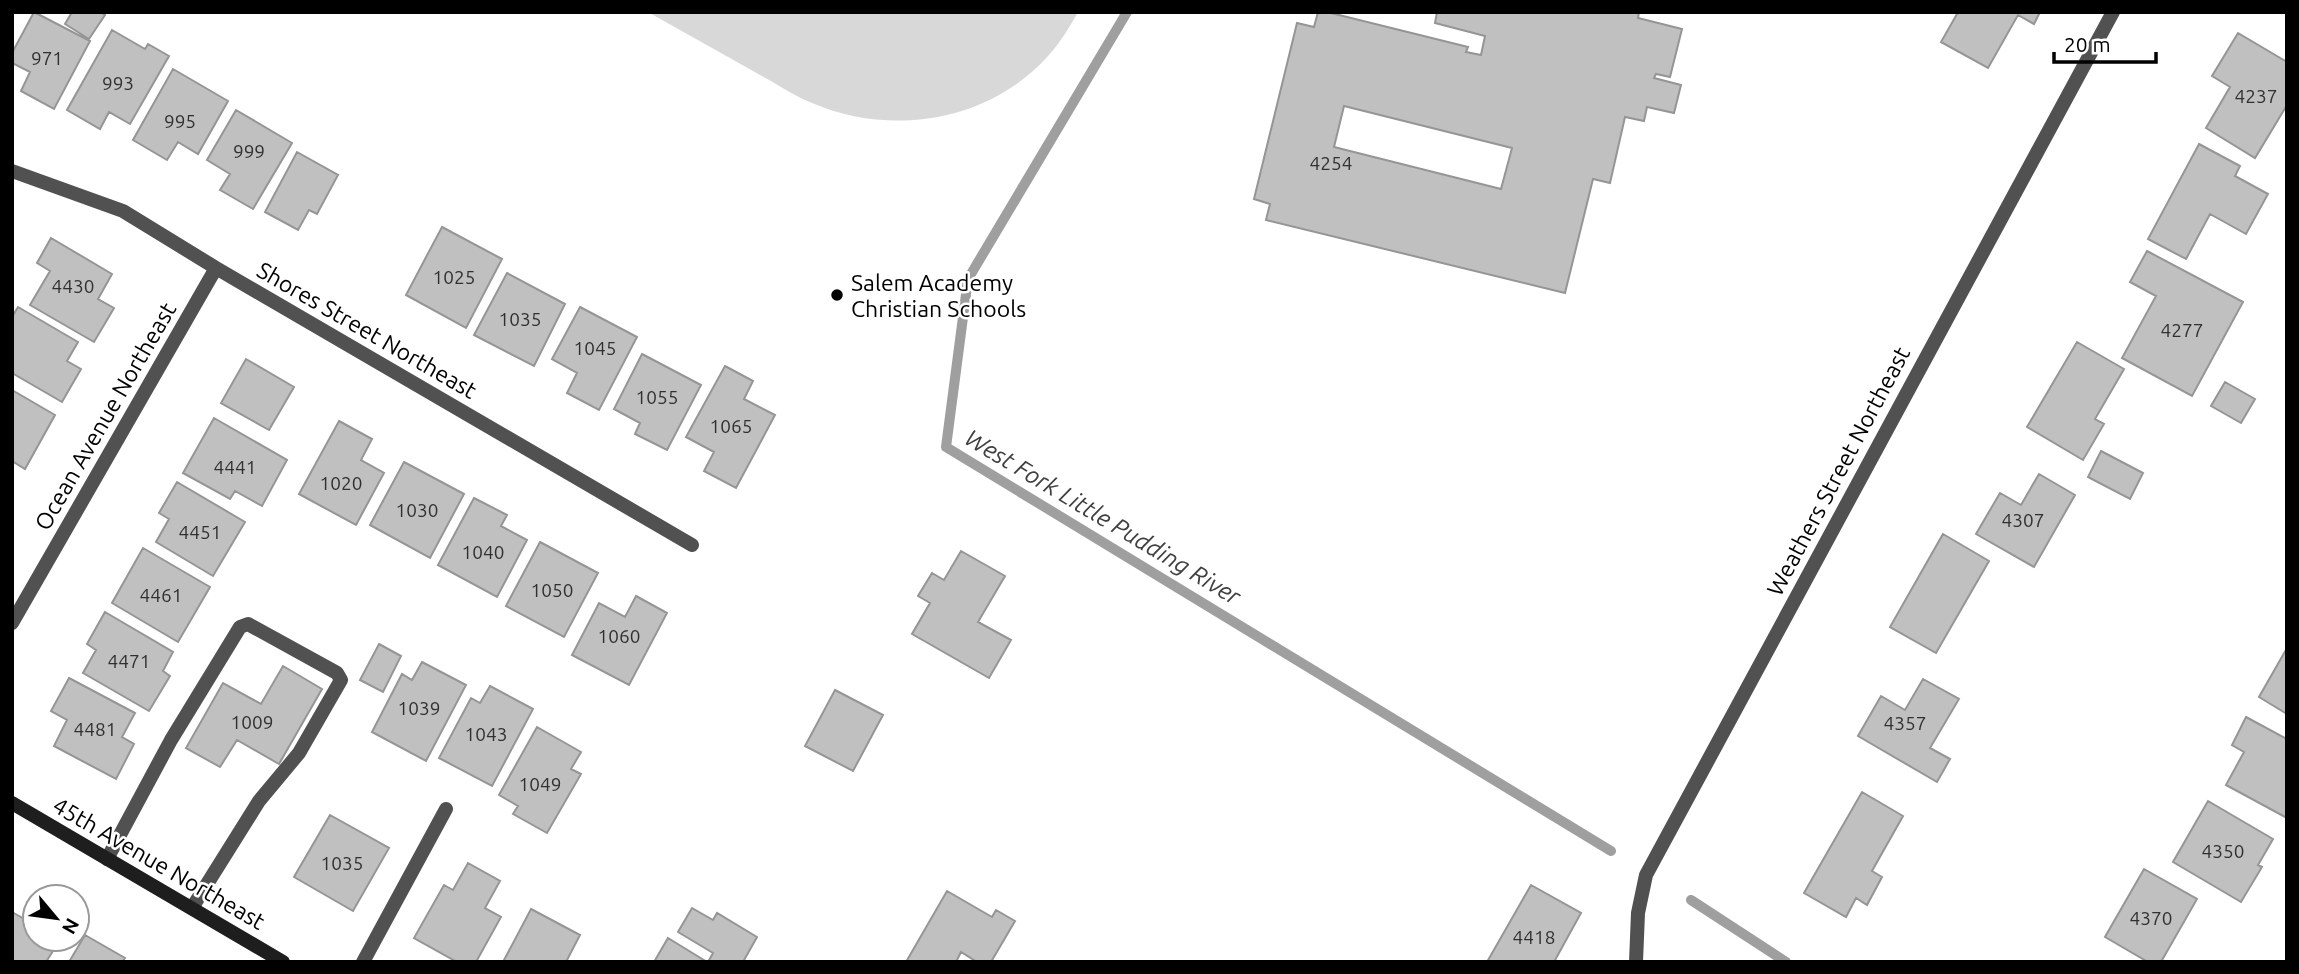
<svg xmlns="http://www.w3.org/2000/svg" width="2299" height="974" font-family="Ubuntu,sans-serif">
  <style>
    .green { fill: #d8d8d8 }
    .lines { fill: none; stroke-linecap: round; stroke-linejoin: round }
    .stream { stroke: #9f9f9f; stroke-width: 10 }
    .building { fill: #c0c0c0; stroke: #959595; stroke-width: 2; fill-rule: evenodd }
    .lane { stroke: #515151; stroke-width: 14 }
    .street { stroke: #515151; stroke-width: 14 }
    .secondary { stroke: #1e1e1e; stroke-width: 14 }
    .poi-dot { fill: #000; stroke: #fff; stroke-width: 2.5 }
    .labels { text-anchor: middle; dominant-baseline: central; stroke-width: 5; stroke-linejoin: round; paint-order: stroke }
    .number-label { font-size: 19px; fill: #303030 }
    .poi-label { font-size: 23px; fill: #000; stroke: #fff; text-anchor: start }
    .street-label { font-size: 23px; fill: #000; stroke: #fff }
    .water-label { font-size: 24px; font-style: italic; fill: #404040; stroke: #fff }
  </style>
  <rect width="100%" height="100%" fill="#fff"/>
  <path class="green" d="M648 12H1078C1069 28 1060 43 1048 56 989 122 891 137 812 103 794 96 777 84 760 75 723 54 685 33 648 12Z"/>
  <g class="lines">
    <path class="stream" d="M1127 12 968 279 946 447 1611 851
      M1691 900 1786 962"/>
  </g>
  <path class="building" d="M34 12 90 41 54 109 21 91 30 72 12 63V53Z
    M72 12H101L105 15 89 39 65 24Z
    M1318 12H1327L1468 47 1466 52 1481 55 1485 36 1435 23 1437 12H1639L1638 18 1682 29 1670 77 1656 74 1654 78 1681 85 1674 113 1647 107 1644 121 1625 117 1610 183 1593 179 1565 293 1266 220 1270 204 1254 199 1297 23 1314 27ZM1344 106 1512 148 1501 189 1334 147Z
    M1955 12H2040L2034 24 2018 15 1988 68 1941 42 1957 14Z
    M112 30 145 49 148 44 169 56 130 124 109 112 100 129 67 110Z
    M2238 33 2287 62V105L2255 158 2206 128 2230 87 2212 76Z
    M173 69 228 101 198 154 178 142 167 160 133 140Z
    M236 110 292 143 253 209 220 190 230 174 207 160Z
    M2199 144 2240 166 2235 176 2268 194 2246 234 2210 214 2186 259 2148 239Z
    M297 152 338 175 317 214 309 210 298 230 265 212Z
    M442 227 502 259 466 328 406 295Z
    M51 238 112 274 98 299 114 308 94 342 30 305 50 271 37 263Z
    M2147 251 2243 302 2192 396 2122 358 2156 296 2130 282Z
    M507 273 565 304 534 366 474 335Z
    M18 307 78 342 67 361 81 369 62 402 12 373V317Z
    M580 307 637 337 599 410 567 393 577 373 552 359Z
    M2077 342 2124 369 2095 419 2104 424 2083 460 2027 427Z
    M642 354 701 385 667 450 635 434 640 423 614 409Z
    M246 359 294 387 269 430 221 403Z
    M725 366 753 381 744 399 775 415 736 488 704 471 714 452 686 437Z
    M2225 382 2255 399 2241 423 2211 406Z
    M12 390 55 415 25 469 12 461Z
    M214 418 287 460 262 506 235 491 230 499 183 473Z
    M339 421 372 439 361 460 384 473 356 525 299 494Z
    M2101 451 2143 473 2130 499 2088 477Z
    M404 462 464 494 430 558 370 525Z
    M2039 474 2075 495 2034 567 1976 534 2000 493 2021 505Z
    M177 482 245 522 213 576 156 542 169 519 159 513Z
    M474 498 507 515 501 526 527 540 497 597 438 565Z
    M1943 534 1989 561 1936 653 1890 627Z
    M540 542 598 573 564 637 506 606Z
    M143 548 210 587 178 642 112 603Z
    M961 551 1005 576 978 622 1011 640 989 678 912 634 930 603 918 596 932 573 944 580Z
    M636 596 667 613 629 685 572 655 599 603 625 617Z
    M105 612 173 652 163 671 170 676 149 711 83 673 96 650 87 644Z
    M379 644 401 656 383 692 360 680Z
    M2287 648V714L2259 697Z
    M422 662 466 685 426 761 372 732 402 674 412 680Z
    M283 666 322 689 279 764 237 740 220 767 186 748 223 683 261 704Z
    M69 678 135 713 122 737 134 744 116 779 54 746 67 720 51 711Z
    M1923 679 1959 699 1930 748 1950 759 1937 782 1858 736 1881 696 1905 710Z
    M490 686 533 709 492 786 439 758 471 698 480 703Z
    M835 690 883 715 853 771 805 746Z
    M2246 717 2287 739V818L2226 785 2244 752 2232 745Z
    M537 727 581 752 571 769 581 774 547 833 513 814 518 806 499 795Z
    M1862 792 1903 816 1872 871 1882 877 1867 905 1856 898 1846 917 1804 893Z
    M2208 801 2273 839 2258 865 2262 867 2241 902 2173 862Z
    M330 815 389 848 353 911 294 877Z
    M468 863 500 881 485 908 501 917 476 962H457L414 938 444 885 453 890Z
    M2144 869 2197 899 2161 962H2148L2105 937Z
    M1531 885 1581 913 1554 962H1487Z
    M947 891 992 917 996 910 1015 921 991 962H977L961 952 956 962H906Z
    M692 908 713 920 717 913 757 937 743 962H708L713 953 678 932Z
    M531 909 580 935 566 962H503Z
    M12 912 35 925V939L60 940 46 962H12Z
    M85 935 125 958 122 962H69Z
    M668 938 707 962H654Z"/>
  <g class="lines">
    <path class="lane" d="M107 859 171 740 240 627 248 624 337 673 341 680 299 753 259 801 192 908
      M363 962 446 809"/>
    <path class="street" d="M12 171 123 211 216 268 692 545
      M12 623 216 268
      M1636 962 1638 913 1646 875 2113 12"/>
    <path class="secondary" d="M12 803 283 962"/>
  </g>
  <circle class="poi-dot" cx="837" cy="295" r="7"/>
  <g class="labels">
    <g class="number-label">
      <text x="47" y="58">971</text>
      <text x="118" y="83">993</text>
      <text x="2256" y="96">4237</text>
      <text x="180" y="121">995</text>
      <text x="249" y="151">999</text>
      <text x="1331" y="163">4254</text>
      <text x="454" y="277">1025</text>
      <text x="73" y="286">4430</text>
      <text x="520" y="319">1035</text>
      <text x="2182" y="330">4277</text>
      <text x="595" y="348">1045</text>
      <text x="657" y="397">1055</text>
      <text x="731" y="426">1065</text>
      <text x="235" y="467">4441</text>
      <text x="341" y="483">1020</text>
      <text x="417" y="510">1030</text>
      <text x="2023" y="520">4307</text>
      <text x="200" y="532">4451</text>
      <text x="483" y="552">1040</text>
      <text x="552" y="590">1050</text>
      <text x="161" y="595">4461</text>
      <text x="619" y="636">1060</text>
      <text x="129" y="661">4471</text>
      <text x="419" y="708">1039</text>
      <text x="252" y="722">1009</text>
      <text x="1905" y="723">4357</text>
      <text x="95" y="729">4481</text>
      <text x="486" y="734">1043</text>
      <text x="540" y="784">1049</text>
      <text x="2223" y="851">4350</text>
      <text x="342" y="863">1035</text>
      <text x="2151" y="918">4370</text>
      <text x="1534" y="937">4418</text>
    </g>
    <g class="poi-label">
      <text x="851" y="282">Salem Academy<tspan x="851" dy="26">Christian Schools</tspan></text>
    </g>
    <g class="street-label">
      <text transform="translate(367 330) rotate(30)">Shores Street Northeast</text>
      <text transform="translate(105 416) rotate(-60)">Ocean Avenue Northeast</text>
      <text transform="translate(1838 471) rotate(-62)">Weathers Street Northeast</text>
      <text transform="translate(159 863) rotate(30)">45th Avenue Northeast</text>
    </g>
    <g class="water-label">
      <text transform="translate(1103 517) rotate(31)">West Fork Little Pudding River</text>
    </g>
  </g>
  <rect width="2299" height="974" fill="none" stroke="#000000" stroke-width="28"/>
  <g transform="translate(56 918) rotate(119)"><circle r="33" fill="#ffffff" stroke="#999999" stroke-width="2"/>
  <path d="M0-5L12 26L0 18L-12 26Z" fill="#000000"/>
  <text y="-10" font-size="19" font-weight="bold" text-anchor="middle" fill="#000000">N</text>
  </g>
  <path d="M2054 52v10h102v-10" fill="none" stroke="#000000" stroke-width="3.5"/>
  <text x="2064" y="52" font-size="21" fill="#000000" stroke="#ffffff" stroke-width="5" paint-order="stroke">20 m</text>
</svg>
